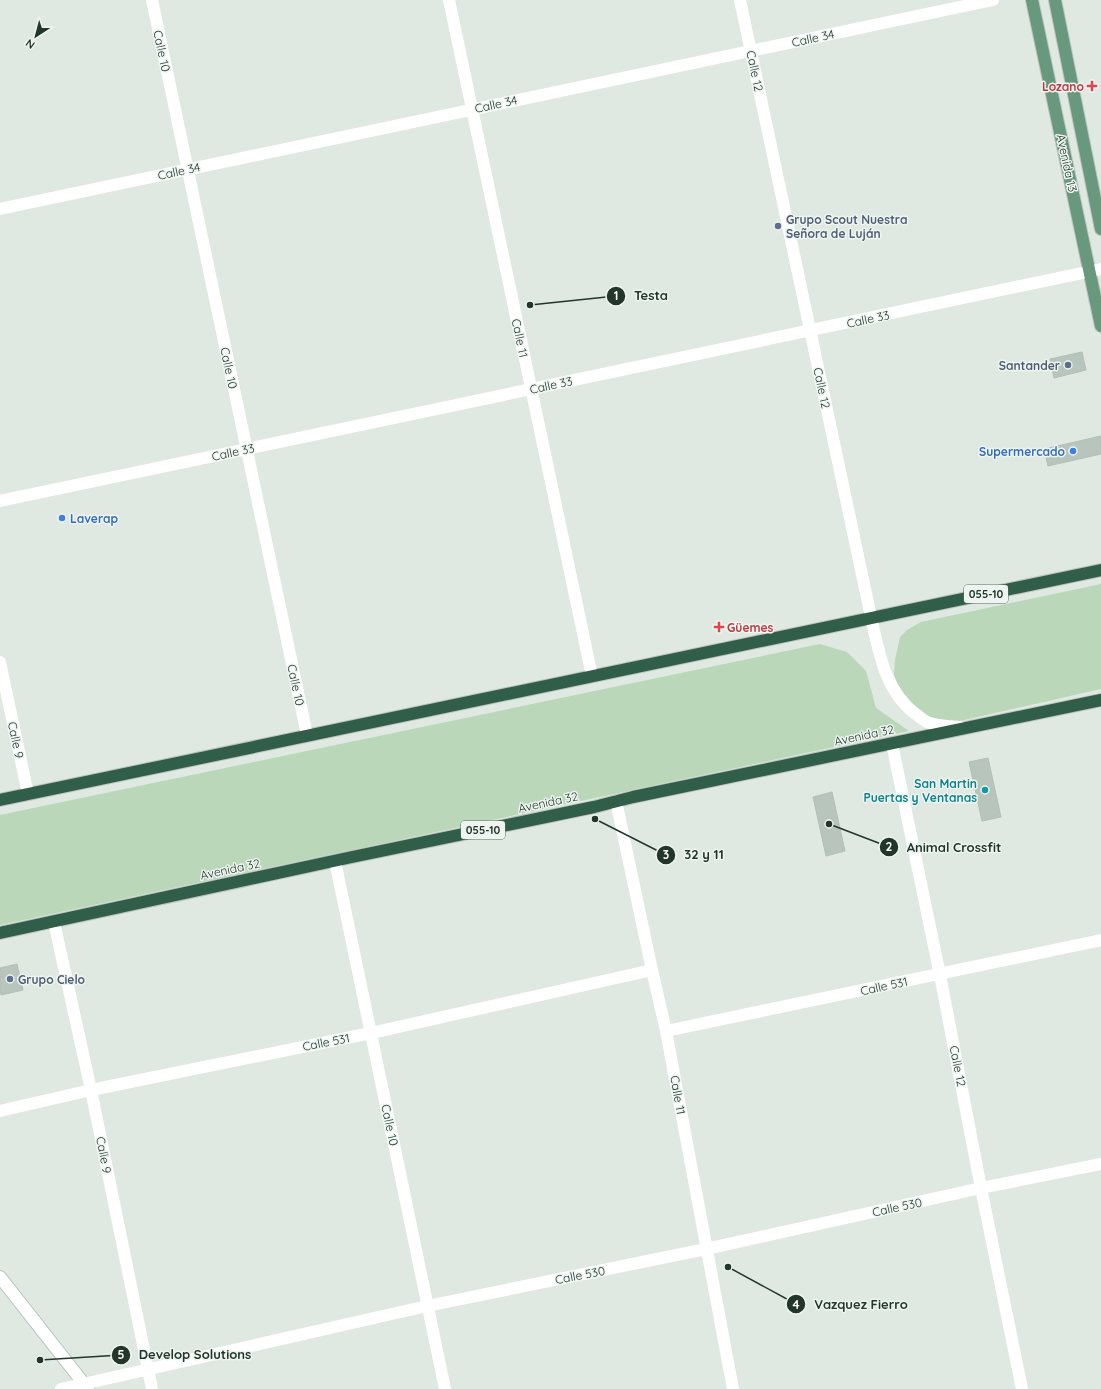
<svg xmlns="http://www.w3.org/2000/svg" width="1101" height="1389" font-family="Quicksand,sans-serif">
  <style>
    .green { fill: #bad7ba }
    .building { fill: #b7c5bc; stroke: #b2c0b6 }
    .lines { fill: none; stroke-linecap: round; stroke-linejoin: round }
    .secondary-casing { stroke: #b3c6ba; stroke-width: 14 }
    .primary-casing { stroke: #bdc3bf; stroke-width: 14 }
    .highway-casing { stroke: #bdc3bf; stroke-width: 14 }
    .street { stroke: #fff; stroke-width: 12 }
    .secondary { stroke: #fff; stroke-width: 12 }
    .primary { stroke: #68987e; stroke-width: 12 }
    .highway { stroke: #315e48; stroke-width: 12 }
    .health-dot { fill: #e0444e; stroke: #eef5f0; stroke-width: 1.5 }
    .service-dot { fill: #5c6f8a; stroke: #eef5f0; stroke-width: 1.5 }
    .shop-dot { fill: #3f7fe0; stroke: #eef5f0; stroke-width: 1.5 }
    .culture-dot { fill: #0f9aa8; stroke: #eef5f0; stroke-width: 1.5 }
    .labels { text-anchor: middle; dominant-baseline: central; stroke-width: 3; stroke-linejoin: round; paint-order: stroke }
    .shield { fill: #eef5f0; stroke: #5f6f66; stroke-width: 1 }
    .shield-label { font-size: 11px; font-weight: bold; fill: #22362b }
    .street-label { font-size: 12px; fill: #22362b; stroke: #eef5f0 }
    .health-label { font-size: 12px; font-weight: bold; fill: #be3a42; stroke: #eef5f0; text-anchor: end }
    .service-label { font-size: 12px; font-weight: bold; fill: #4e5e75; stroke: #eef5f0; text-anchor: start }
    .shop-label { font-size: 12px; font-weight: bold; fill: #366cbe; stroke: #eef5f0; text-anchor: end }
    .culture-label { font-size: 12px; font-weight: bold; fill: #0d838f; stroke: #eef5f0; text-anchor: end }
    .leader { fill: none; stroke: #22362b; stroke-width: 1.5 }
    .callout-dot { fill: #22362b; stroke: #eef5f0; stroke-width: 1.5 }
    .mark-label { font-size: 12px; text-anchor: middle; font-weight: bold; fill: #fff }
    .callout-label { font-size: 13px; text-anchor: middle; font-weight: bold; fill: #22362b; stroke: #eef5f0; stroke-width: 3; stroke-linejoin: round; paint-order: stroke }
  </style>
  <rect width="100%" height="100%" fill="#dfe8e1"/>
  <path class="green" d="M1101 584V689L942 725 916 708 900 693 894 675 895 660 900 637 907 630 921 622Z
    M820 644 847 652 866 671 876 708 909 731 0 925V815Z"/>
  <path class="building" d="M1082 352 1086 370 1054 378 1050 359Z
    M1101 436V454L1048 466 1044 449Z
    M988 758 1001 817 982 821 969 762Z
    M832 792 845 851 826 856 813 797Z
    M17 964 23 990 1 995 0 989V968Z"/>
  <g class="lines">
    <defs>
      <path id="secondary" d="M0 1277 88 1389"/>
      <path id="primary" d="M1032 0 1101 326
        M1055 0 1101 229"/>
      <path id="highway" d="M0 800 1101 570
        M0 933 352 857 594 807 633 797 1101 700"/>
    </defs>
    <use href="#secondary" class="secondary-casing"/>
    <use href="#primary" class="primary-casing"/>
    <use href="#highway" class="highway-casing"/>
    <path class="street" d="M152 0 307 735
      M449 0 592 676
      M740 0 871 617C879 653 885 692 917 715 920 717 923 720 927 722 937 726 949 726 960 727
      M0 209 993 0
      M0 501 1101 269
      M0 662 28 794
      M892 744 940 975 981 1188 1022 1389
      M616 801 652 970 666 1031 733 1389
      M335 861 445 1389
      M54 922 91 1090 152 1389
      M666 1031 1101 940
      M0 1111 91 1090 371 1033 652 970
      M61 1389 427 1306 706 1249 981 1188 1101 1164"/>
    <use href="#secondary" class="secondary"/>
    <use href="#primary" class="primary"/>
    <use href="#highway" class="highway"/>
  </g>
  <g class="health-dot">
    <path d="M1090 80h4v4h4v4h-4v4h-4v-4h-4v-4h4z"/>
    <path d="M717 621h4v4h4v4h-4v4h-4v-4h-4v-4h4z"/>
  </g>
  <g class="service-dot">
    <circle cx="778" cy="226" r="4"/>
    <circle cx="1068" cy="365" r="4"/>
    <circle cx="10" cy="979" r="4"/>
  </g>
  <g class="shop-dot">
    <circle cx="1073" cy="451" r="4"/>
    <circle cx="62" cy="518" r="4"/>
  </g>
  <circle class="culture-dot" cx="985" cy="790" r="4"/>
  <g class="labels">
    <g class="shield">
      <rect x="964" y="585" width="44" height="18" rx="3"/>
      <rect x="461" y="821" width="44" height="18" rx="3"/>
    </g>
    <g class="shield-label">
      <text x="986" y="594">055-10</text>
      <text x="483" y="830">055-10</text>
    </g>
    <g class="street-label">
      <text transform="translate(813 38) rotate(-12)">Calle 34</text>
      <text transform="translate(162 51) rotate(78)">Calle 10</text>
      <text transform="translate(755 71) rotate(78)">Calle 12</text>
      <text transform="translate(496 104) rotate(-12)">Calle 34</text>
      <text transform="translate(1067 163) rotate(78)">Avenida 13</text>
      <text transform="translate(179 171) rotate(-12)">Calle 34</text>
      <text transform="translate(868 319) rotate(-12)">Calle 33</text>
      <text transform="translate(520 338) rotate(78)">Calle 11</text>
      <text transform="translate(229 368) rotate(78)">Calle 10</text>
      <text transform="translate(551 385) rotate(-12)">Calle 33</text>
      <text transform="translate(822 388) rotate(78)">Calle 12</text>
      <text transform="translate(233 452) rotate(-12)">Calle 33</text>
      <text transform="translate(296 685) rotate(78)">Calle 10</text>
      <text transform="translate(864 735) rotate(-12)">Avenida 32</text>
      <text transform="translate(16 740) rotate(78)">Calle 9</text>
      <text transform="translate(548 802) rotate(-12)">Avenida 32</text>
      <text transform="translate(230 869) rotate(-12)">Avenida 32</text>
      <text transform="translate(884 986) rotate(-12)">Calle 531</text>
      <text transform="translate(326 1042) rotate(-11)">Calle 531</text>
      <text transform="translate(958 1066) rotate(79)">Calle 12</text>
      <text transform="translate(678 1095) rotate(80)">Calle 11</text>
      <text transform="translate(390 1125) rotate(78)">Calle 10</text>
      <text transform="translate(104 1155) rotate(79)">Calle 9</text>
      <text transform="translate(897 1207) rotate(-12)">Calle 530</text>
      <text transform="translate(580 1275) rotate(-11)">Calle 530</text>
    </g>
    <g class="health-label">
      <text x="1084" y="86">Lozano</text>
      <text x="727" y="627" text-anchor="start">Güemes</text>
    </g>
    <g class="service-label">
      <text x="786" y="219">Grupo Scout Nuestra<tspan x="786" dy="14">Señora de Luján</tspan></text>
      <text x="1060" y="365" text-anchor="end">Santander</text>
      <text x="18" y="979">Grupo Cielo</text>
    </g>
    <g class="shop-label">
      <text x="1065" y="451">Supermercado</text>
      <text x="70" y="518" text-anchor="start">Laverap</text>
    </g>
    <g class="culture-label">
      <text x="977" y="783">San Martin<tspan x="977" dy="14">Puertas y Ventanas</tspan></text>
    </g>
  </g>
  <path class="leader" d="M530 305L616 296M829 824L889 847M595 819L666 855M728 1267L796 1304M40 1360L121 1355"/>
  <g class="callout-dot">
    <circle cx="530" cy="305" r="4"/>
    <circle cx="829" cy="824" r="4"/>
    <circle cx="595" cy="819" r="4"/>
    <circle cx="728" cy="1267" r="4"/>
    <circle cx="40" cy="1360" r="4"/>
    <circle cx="616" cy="296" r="10"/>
    <circle cx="889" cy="847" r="10"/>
    <circle cx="666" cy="855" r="10"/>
    <circle cx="796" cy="1304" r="10"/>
    <circle cx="121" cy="1355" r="10"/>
  </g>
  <g class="mark-label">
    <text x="616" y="300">1</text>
    <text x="889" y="851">2</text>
    <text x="666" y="859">3</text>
    <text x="796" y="1309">4</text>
    <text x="121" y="1359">5</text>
  </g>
  <g class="callout-label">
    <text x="651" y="300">Testa</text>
    <text x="954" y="852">Animal Crossfit</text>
    <text x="704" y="859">32 y 11</text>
    <text x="861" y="1309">Vazquez Fierro</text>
    <text x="195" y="1359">Develop Solutions</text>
  </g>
  <g transform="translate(36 36) rotate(216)" stroke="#eef5f0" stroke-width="3" paint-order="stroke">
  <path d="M0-3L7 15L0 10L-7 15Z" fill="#22362b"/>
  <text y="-6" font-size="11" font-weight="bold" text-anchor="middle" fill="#22362b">N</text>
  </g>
</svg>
